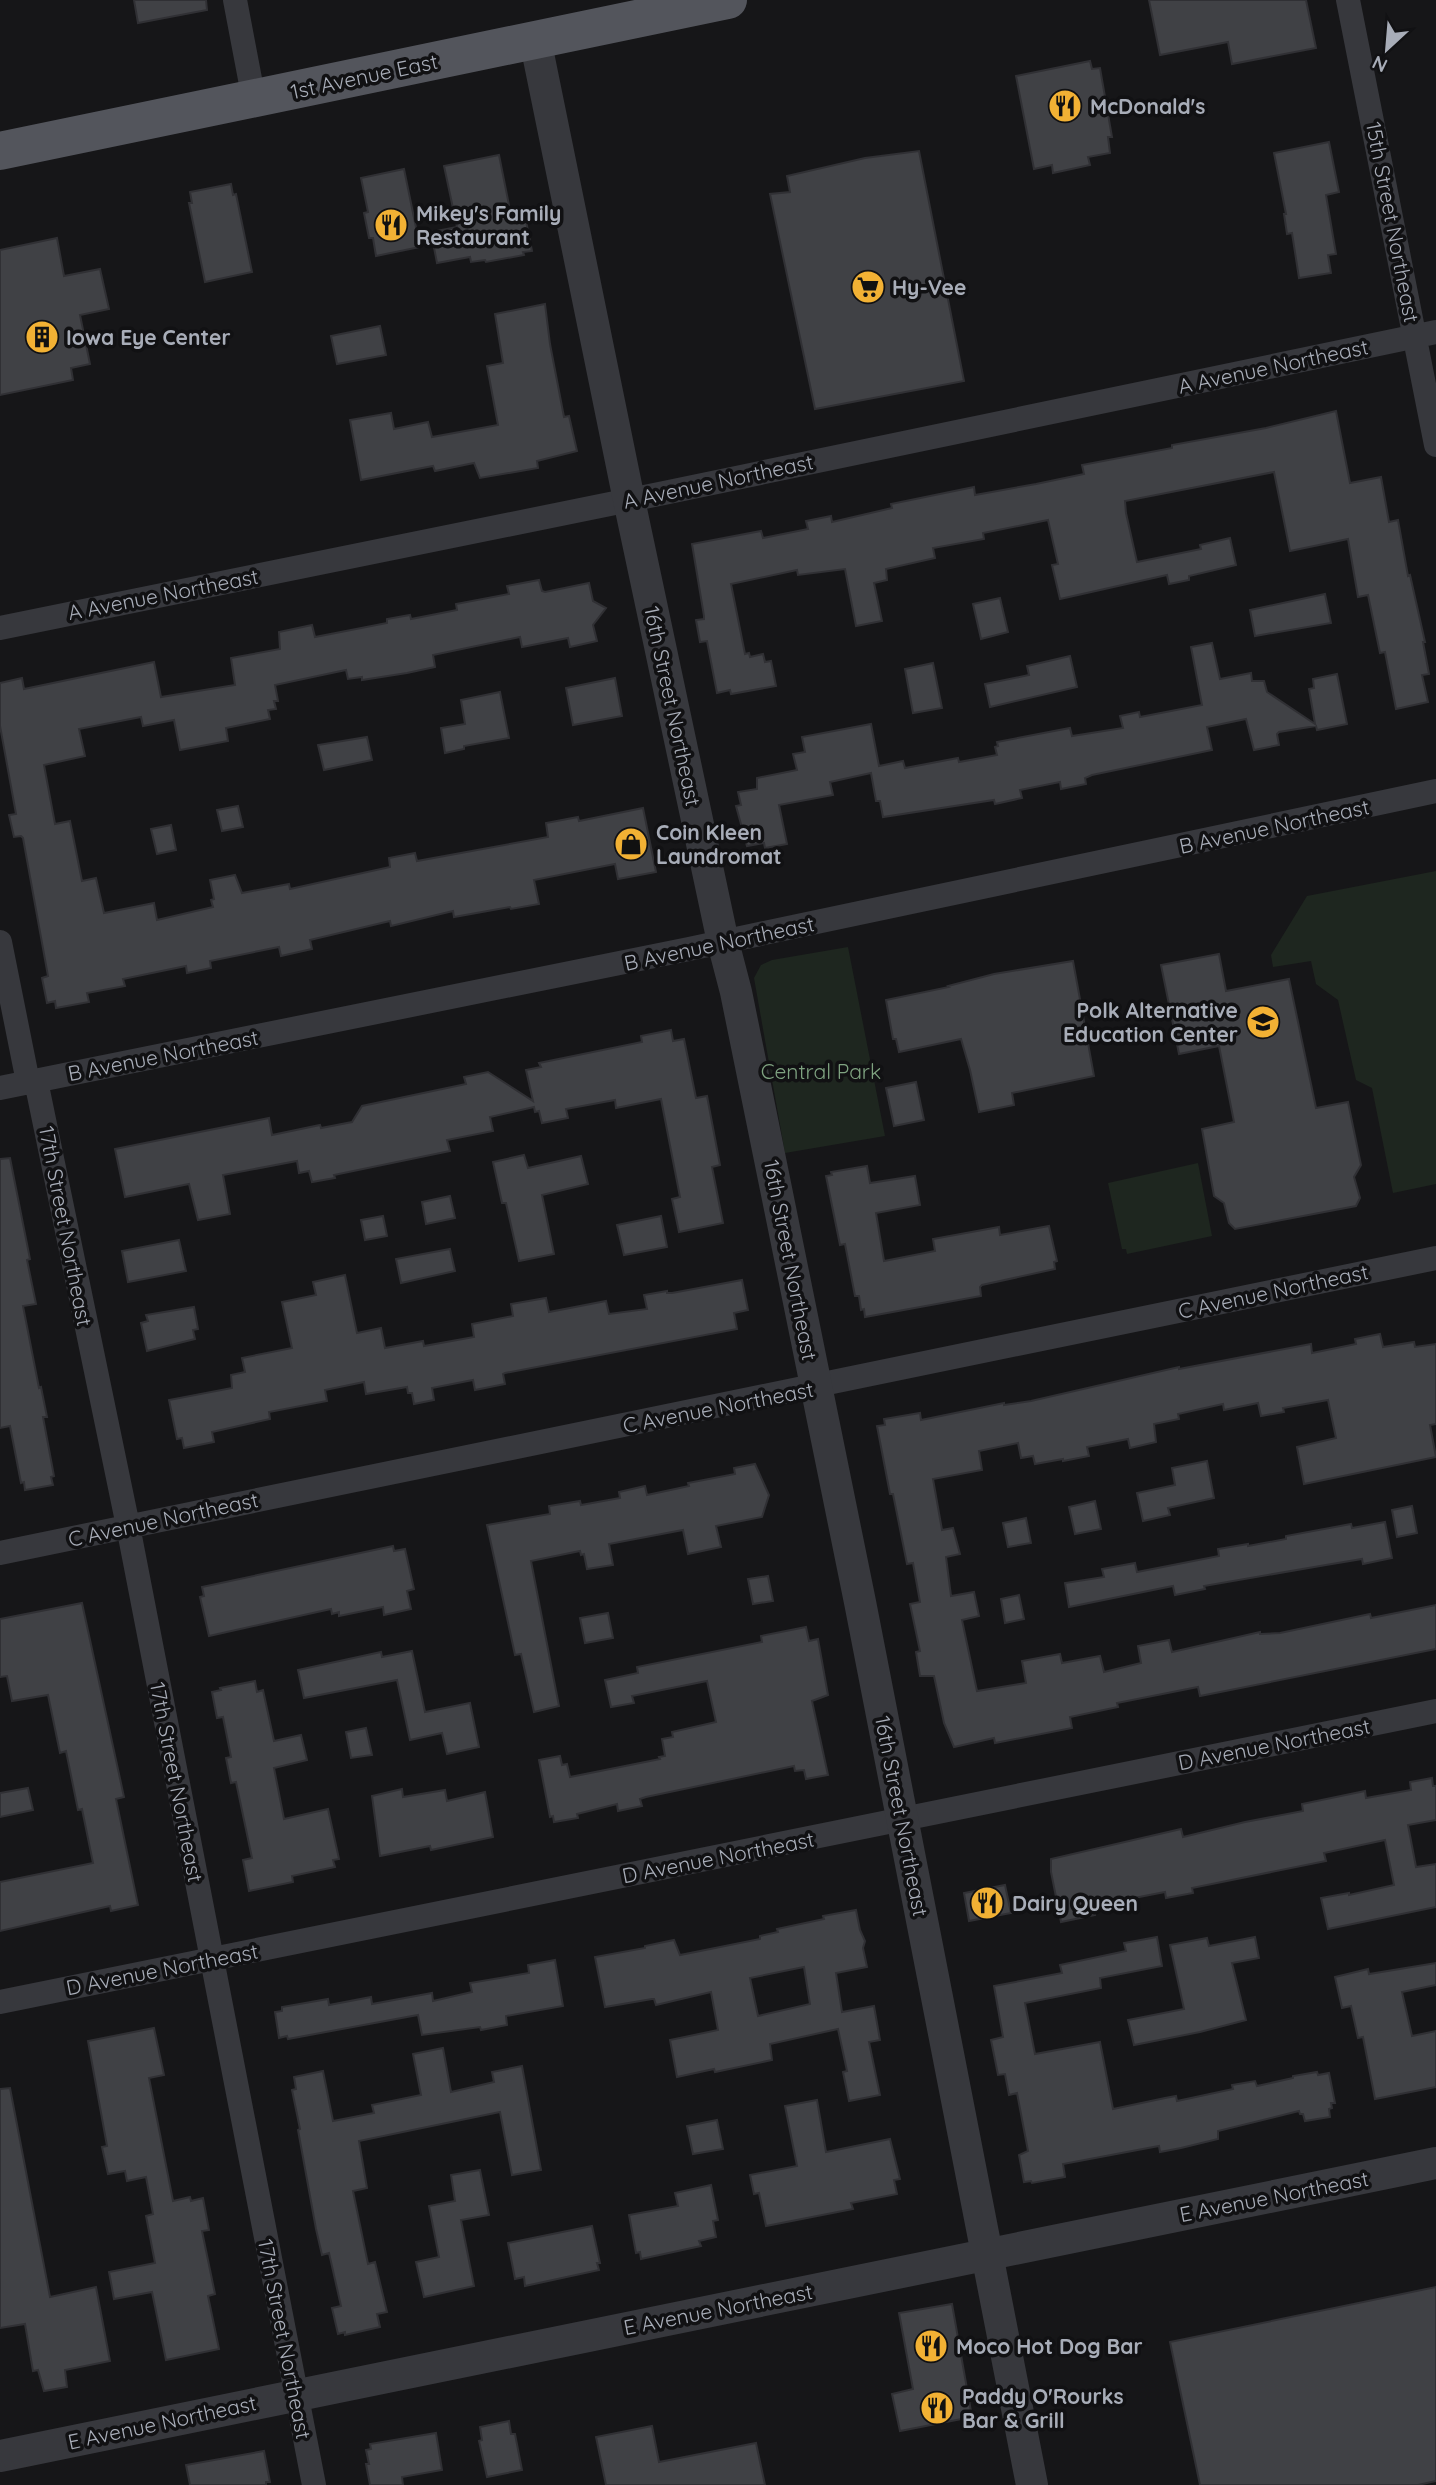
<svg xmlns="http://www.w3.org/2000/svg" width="1436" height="2485" font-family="Quicksand,sans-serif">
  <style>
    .green { fill: #1e261f }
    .building { fill: #404145; stroke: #303034; stroke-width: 2; fill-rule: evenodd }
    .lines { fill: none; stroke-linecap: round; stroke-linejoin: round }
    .minor { stroke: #37383d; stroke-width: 24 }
    .tertiary { stroke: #37383d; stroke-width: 32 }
    .primary { stroke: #53555c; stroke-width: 38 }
    .labels { text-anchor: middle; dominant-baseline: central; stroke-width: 7; stroke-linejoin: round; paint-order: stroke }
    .street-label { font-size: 21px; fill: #a8adb8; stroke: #111113 }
    .poi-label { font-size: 21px; font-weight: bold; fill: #a8adb8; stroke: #111113; text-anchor: start }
    .park-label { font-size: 21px; fill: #7fa381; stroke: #111113 }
  </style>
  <rect width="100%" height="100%" fill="#161618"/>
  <path class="green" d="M1436 871V1184L1393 1193 1372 1088 1356 1080 1338 1000 1316 984 1311 961 1273 967 1271 955 1307 896Z
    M848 947 885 1136 785 1153 754 978 761 965 772 960Z
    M1198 1163 1212 1236 1127 1254 1126 1249H1122L1108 1183Z"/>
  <path class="building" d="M134 0H206L207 10 138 23Z
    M1149 0H1306L1316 48 1232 64 1228 42 1160 55Z
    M1090 61 1092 69 1100 68 1112 137H1108L1110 153 1088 157 1090 165 1053 173 1052 165 1034 169 1016 76Z
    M1329 142 1339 192 1326 195 1336 254 1328 255 1331 273 1299 278 1292 233 1287 234 1284 214H1286L1274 153Z
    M919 151 964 381 815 409 770 194 790 192 787 176 865 158Z
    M499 155 512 220H517L518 223 526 221 532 251 523 252 524 255 486 262 485 260 471 262 470 257 437 263 431 232 457 227 444 166Z
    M404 169 420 247 376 256 373 238H369L364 213 368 212 361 178Z
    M231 184 233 195 236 194 252 272 205 282 189 203H192L190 192Z
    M57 238 64 276 100 269 109 309 80 315 90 364 71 368 73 380 0 395V250Z
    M545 304 550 344 564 417 569 416 577 451 537 461 538 468 480 478 474 463 435 471 433 466 361 480 350 420 391 413 394 429 428 422 432 437 498 425 487 366 503 363 495 314Z
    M380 326 386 355 337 364 331 336Z
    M1336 411 1350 483 1381 477 1389 522 1398 520 1408 576 1410 575 1425 642H1423L1429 674 1422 675 1428 702 1396 709 1385 652 1380 653 1368 595 1358 597 1348 539 1290 551 1274 472 1125 501 1126 513 1137 562 1201 549 1200 545 1230 538 1236 565 1189 576V580L1169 584 1167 575 1060 599 1052 565 1058 564 1048 520 983 533 984 539 933 548 935 558 886 569 887 580 874 583 882 621 856 626 845 569 798 575 797 570 731 584 745 654 749 653 750 657 763 654 765 662 771 661 776 686 731 694 730 690 717 693 707 641 700 642 696 620 704 619V616L692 544 761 531 763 538 808 529 806 521 831 516 832 522 892 508 891 504 974 487 975 495 1036 484 1084 474 1082 465 1172 448V445L1266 428Z
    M539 580 542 591 545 592 589 583 593 601 606 608 593 625 597 641 570 647 568 638 522 647 520 637 433 655 435 667 407 673 362 680V677L348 679 346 670 275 685 278 701H274L276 709 268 710 270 719 226 728 228 741 180 750 174 720 143 726 141 717 79 729 85 756 44 765 55 824 70 821 82 881 96 878 104 913 154 903 157 920 213 907 211 900 214 899 210 880 235 875 242 893 289 884 290 889 390 867 389 858 415 853 417 861 548 837 546 823 578 817 579 821 643 808 656 872 618 879 615 864 534 880 539 904 511 909 510 907 454 917 453 911 391 926 390 921 310 940 312 949 281 956 279 947 210 961 211 968 187 973 186 966 123 979 125 986 87 993 89 1002 56 1008 55 1001 47 1003 42 978 48 976 23 838 21 836 14 837 9 815 16 814 0 726V683L22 678 24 689 154 662 161 697 235 685 231 658 280 649 279 632 312 625 315 637 387 623V619L410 615 411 619 457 610 456 604 509 594 507 586Z
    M1325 594 1331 623 1255 636 1250 610Z
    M1000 598 1008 632 981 639 973 604Z
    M1212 643 1220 679 1251 673 1252 681H1264L1267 692 1315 724 1309 689 1314 688 1313 679 1337 674 1347 724 1317 730 1316 726 1279 732 1277 734 1279 745 1254 750 1246 719 1207 727 1212 750 1092 775 1085 778 1086 784 1061 789 1060 782 1020 790 1022 798 995 804 994 800 883 817 880 801H876L871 773 830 782 833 795 779 805 787 844 765 848 764 843 747 846 736 806 741 805 738 792 757 789V778L797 770 793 754 805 752 802 737 871 724 879 766 903 761 905 768 958 758 959 762 997 755 995 747 998 746 997 742 1070 728 1072 736 1123 728 1120 716 1139 712 1140 717 1202 705 1191 647Z
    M1070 656 1077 687 990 707 985 684 1029 675 1027 666Z
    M933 663 942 708 913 713 905 669Z
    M615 678 622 716 573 725 566 688Z
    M500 692 509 738 464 746V749L445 753 441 728 465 724 461 700Z
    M367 737 372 760 324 770 318 745Z
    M238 806 243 827 222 831 217 810Z
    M171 825 176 850 157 854 151 829Z
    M1219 954 1226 991 1289 979 1316 1108 1348 1102 1361 1165 1354 1177 1360 1198 1356 1206 1235 1229 1229 1223 1224 1203 1214 1196 1202 1129 1234 1122 1219 1046 1179 1054 1161 965Z
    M1073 961 1094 1076 1012 1093 1014 1105 979 1112 970 1070 961 1039 899 1052 896 1039H893L886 1000 949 987 948 986 994 974Z
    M671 1030 673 1041 684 1039 696 1098 707 1096 720 1165 712 1167 723 1223 679 1232 672 1199 680 1197 661 1099 616 1108 615 1100 566 1109 568 1118 542 1123 539 1111 535 1112 534 1107 490 1117 493 1131 447 1140 450 1151 334 1175 335 1178 312 1182 309 1171 299 1173 297 1161 223 1175 230 1214 198 1220 189 1184 125 1197 115 1149 269 1118 272 1135 320 1125 321 1128 352 1122 362 1106 466 1084 464 1077 488 1072 533 1101 526 1070 541 1067 539 1063 642 1042 641 1036Z
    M916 1082 924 1120 894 1126 886 1088Z
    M524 1155 528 1168 581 1156 588 1184 542 1195 554 1254 519 1261 506 1203H502L493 1162Z
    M10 1158 30 1259 27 1260 36 1304 23 1306 39 1388 41 1387 47 1417H43L54 1476 51 1477 53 1485 25 1490 24 1482 21 1483 10 1426 0 1428V1159Z
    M867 1166 870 1183 915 1176 920 1205 876 1213 884 1261 935 1251 933 1239 999 1227 1000 1235 1049 1226 1057 1261 1054 1262 1055 1269 982 1285 980 1287 981 1296 865 1317 864 1309 861 1310 859 1296H855L845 1244 840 1245 826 1176 832 1175 831 1172Z
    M450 1196 455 1218 426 1224 422 1202Z
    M383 1216 387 1236 365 1240 361 1220Z
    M661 1216 667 1247 624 1255 617 1225Z
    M179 1240 186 1271 128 1282 122 1251Z
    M450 1249 455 1271 401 1283 396 1259Z
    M345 1275 357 1333 381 1328 385 1348 423 1341 424 1346 474 1337 472 1324 513 1316 511 1304 546 1298 549 1312 606 1301 609 1314 647 1309 644 1295 667 1291V1293H672L742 1280 748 1310 734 1313 737 1329 505 1373 503 1374 505 1384 475 1390 473 1380 432 1388 434 1400 414 1404 412 1393H408L407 1387 366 1394 364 1382 325 1390 327 1401 269 1412 270 1419 212 1432 214 1442 184 1448 182 1438 177 1439 169 1400 232 1388 231 1375 245 1372 242 1358 292 1348 282 1302 316 1295 313 1282Z
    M194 1307 198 1329 193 1330 195 1339 147 1351 141 1323 148 1321 146 1315Z
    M1380 1334 1383 1347 1414 1342 1415 1347 1436 1344V1424L1430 1425 1436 1457 1304 1484 1297 1447 1336 1438 1328 1400 1283 1408 1284 1412 1261 1416 1258 1403 1224 1410 1223 1404 1178 1414 1179 1419 1154 1424 1156 1442 1130 1448 1128 1439 1087 1447 1089 1456 1063 1461V1459L1035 1464 1033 1456 1021 1458 1018 1443 979 1451 982 1470 933 1479 942 1530 953 1528 960 1554 946 1557 951 1596 974 1592 979 1616 962 1620 977 1691 1026 1683 1022 1661 1060 1654 1062 1663 1100 1656 1104 1672 1141 1663 1138 1646 1169 1640 1172 1652 1260 1632V1634L1280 1633 1370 1614 1371 1618 1436 1605V1649L1200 1696 1198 1687 1117 1703 1118 1707 1070 1717 1072 1728 995 1743 994 1738 954 1747 944 1723 934 1676H920L916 1652 920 1651 910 1604 920 1602 913 1563 907 1564 893 1494H890L877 1426 885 1425 884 1419 920 1413 921 1420 1004 1403V1405L1031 1401 1179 1367V1369L1311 1344 1312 1353 1356 1344 1355 1339Z
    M1207 1461 1214 1498 1168 1508 1170 1515 1143 1521 1137 1493 1175 1485 1172 1468Z
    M755 1464 769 1495 762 1517 716 1526 721 1547 688 1554 683 1530 609 1544 613 1565 587 1569 584 1554 581 1555 580 1551 531 1561 559 1706 534 1712 521 1654 515 1655 487 1525 550 1514 549 1506 580 1501 581 1505 620 1498 619 1492 645 1486 647 1495 689 1486 688 1483 735 1474 734 1468Z
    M1095 1501 1101 1529 1075 1534 1069 1507Z
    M1412 1506 1417 1533 1397 1537 1392 1510Z
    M1026 1518 1031 1543 1008 1547 1003 1523Z
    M1385 1522 1392 1558 1363 1564 1362 1559 1326 1565 1204 1586 1205 1589 1175 1595 1173 1586 1069 1607 1065 1583 1104 1577 1102 1569 1135 1563 1137 1572 1219 1556 1218 1549 1248 1544V1546L1286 1539V1536L1351 1524 1352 1528Z
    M393 1546 394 1551 405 1549 414 1589 407 1591 411 1609 384 1615 383 1607 339 1616V1612L332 1614 331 1609 209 1636 200 1597 204 1596 202 1587Z
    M768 1576 773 1601 753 1604 748 1579Z
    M1019 1595 1024 1619 1005 1623 1001 1599Z
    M82 1603 124 1797 116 1799 138 1905 111 1911 110 1906 0 1931V1882L93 1863 82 1809 78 1810 66 1751 60 1753 48 1695 12 1701 7 1676 0 1677V1619Z
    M608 1613 613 1638 585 1643 580 1618Z
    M806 1627 809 1641 818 1639 828 1695 812 1701 828 1775 806 1779 804 1770 795 1771 794 1766 646 1797 640 1799 642 1806 618 1811 617 1804 577 1814 578 1818 554 1822 553 1816 550 1817 539 1760 560 1756 562 1765 567 1764 570 1777 660 1759 659 1757 665 1756 662 1739 673 1737 672 1732 716 1722 707 1681 632 1696 634 1703 611 1707 605 1680 638 1673 637 1667 762 1642 761 1636Z
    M412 1651 425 1712 470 1703 479 1747 447 1754 442 1733 410 1740 397 1680 304 1698 298 1670 381 1652 382 1657Z
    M255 1681 257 1692 263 1690 274 1741 301 1735 307 1760 274 1768 284 1819 328 1809 339 1859 333 1860 335 1867 292 1876 293 1882 249 1891 243 1860 252 1858 236 1782 231 1783 226 1758 231 1757 223 1717 217 1718 212 1692 221 1690 220 1688Z
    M366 1728 372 1755 351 1758 346 1732Z
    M1432 1778 1433 1786H1436V1820L1408 1825 1416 1867 1436 1864V1907L1328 1929 1321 1898 1349 1893V1895L1394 1885 1385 1840 1324 1853 1326 1861 1192 1888 1193 1893 1166 1898 1165 1892 1093 1906 1095 1915 1061 1922 1051 1872V1859L1181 1829 1183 1837 1245 1822 1303 1811 1302 1804 1365 1791 1366 1798 1411 1790 1410 1782Z
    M28 1788 33 1810 0 1817V1793Z
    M402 1789 403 1797 445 1790 447 1801 485 1792 493 1837 431 1850 430 1846 380 1856 372 1796Z
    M1005 1885 1011 1913 969 1921 964 1893Z
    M856 1910 860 1930 865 1941 863 1948 867 1967 836 1973 842 2012 874 2006 880 2040 869 2042 880 2095 849 2101 843 2072 847 2071 838 2029 770 2044 772 2060 715 2072 714 2069 677 2077 670 2040 718 2030 711 1992 656 2005 654 1999H652L605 2007 595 1957 645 1948V1946L674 1940 680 1955 760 1939V1936L778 1932 777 1929 824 1919 823 1916ZM804 1967 810 2004 758 2016 750 1978Z
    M1157 1937 1162 1966 1100 1978 1101 1988 1025 2003 1035 2054 1100 2042 1113 2109 1165 2098 1176 2096 1177 2101 1233 2089 1232 2085 1255 2081 1257 2086 1293 2078V2076L1317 2072 1318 2075 1329 2073 1335 2103H1331L1332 2108 1329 2109 1330 2117 1305 2121 1303 2114H1300L1299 2111 1218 2131V2139L1181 2148 1160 2152 1159 2146 1063 2164 1065 2177 1032 2183 1031 2181 1024 2182 1019 2155 1028 2151 1017 2093 1009 2095 1005 2074 998 2075 991 2040 1003 2037 994 1986 1062 1973 1060 1965 1126 1951 1124 1943Z
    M1255 1937 1259 1958 1232 1963 1246 2020 1200 2032 1134 2045 1128 2020 1184 2009 1170 1945 1207 1938 1209 1946Z
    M555 1960 563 2006 506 2016 507 2025 481 2030 480 2027 422 2035 418 2015 288 2039 287 2036 279 2038 275 2012 282 2011V2007L328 1999 329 2005 371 1997 372 2004 432 1993 433 2001 472 1992 470 1983 529 1973 528 1965Z
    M1436 1963V1985L1402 1992 1412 2036 1436 2031V2087L1375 2099 1363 2037 1358 2038 1351 2006 1342 2008 1335 1977 1368 1969 1369 1974Z
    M154 2028 164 2075 149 2078 173 2201 190 2197 191 2201 203 2198 209 2230 202 2231 215 2294 208 2296 219 2349 166 2360 152 2292 114 2299 109 2272 155 2263 146 2216 153 2214 146 2177 127 2181 125 2171 108 2174 102 2147 107 2146 88 2041Z
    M443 2048 451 2092 494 2082 492 2072 522 2066 541 2170 512 2175 500 2112 359 2141 367 2188 353 2191 367 2259 368 2264 375 2262 387 2312 377 2314 380 2327 345 2335V2332L338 2334 332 2308 341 2306 329 2253 322 2255 316 2229 298 2130 300 2129 292 2090 296 2089 294 2077 323 2071 333 2121 374 2113 372 2105 421 2095 413 2054Z
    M10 2088 50 2297 96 2287 110 2361 65 2370 67 2387 44 2391 38 2370 33 2371 25 2324 0 2328V2089Z
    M817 2100 826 2152 890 2139 900 2179 894 2180 897 2194 851 2203 853 2209 766 2226 759 2193 754 2194 750 2175 797 2166 785 2106Z
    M717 2120 723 2149 693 2154 687 2126Z
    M480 2170 489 2215 461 2220 474 2286 424 2297 416 2262 439 2257 429 2206 455 2201 451 2175Z
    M711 2185 718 2220 713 2221 716 2237 699 2241 701 2246 641 2259 640 2252 636 2253 629 2215 678 2206 675 2193Z
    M592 2226 600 2263H597L599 2270 525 2286 524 2277 515 2279 508 2243Z
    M1436 2287V2481L1418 2485H1200L1170 2342Z
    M952 2304 972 2417 900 2431 892 2394 913 2389 899 2313Z
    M509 2421 511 2434H515L522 2470 487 2477 479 2441 482 2440 480 2427Z
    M652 2426 659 2462 756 2443 765 2485H606L596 2437Z
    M436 2433 442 2470 402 2477 403 2485H370L366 2464H369L366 2450 371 2449 370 2444Z
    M264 2451 270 2482H266V2485H190L186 2465Z"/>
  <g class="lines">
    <path class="minor" d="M235 0 254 100
      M1348 0 1436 445
      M0 628 664 493 1436 332
      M0 942 28 1082
      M36 1081 128 1526 314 2485
      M0 1088 689 949 1436 791
      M0 1553 1436 1258
      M0 2002 1436 1711"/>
    <path class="tertiary" d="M535 39 629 500 723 942 736 992 860 1602 1032 2485
      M0 2456 1436 2163"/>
    <path class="primary" d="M0 151 728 0"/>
  </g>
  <defs>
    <symbol id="restaurant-disc" viewBox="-11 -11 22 22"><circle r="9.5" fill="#f2b134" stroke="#111113"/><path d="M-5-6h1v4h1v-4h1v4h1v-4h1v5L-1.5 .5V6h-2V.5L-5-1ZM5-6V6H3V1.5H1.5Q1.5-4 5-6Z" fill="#111"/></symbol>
    <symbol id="supermarket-disc" viewBox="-11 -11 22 22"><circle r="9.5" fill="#f2b134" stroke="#111113"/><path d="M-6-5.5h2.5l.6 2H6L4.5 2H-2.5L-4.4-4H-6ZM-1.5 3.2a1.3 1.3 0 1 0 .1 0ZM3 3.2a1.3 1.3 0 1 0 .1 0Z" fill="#111"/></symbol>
    <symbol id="building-disc" viewBox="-11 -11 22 22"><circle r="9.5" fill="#f2b134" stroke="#111113"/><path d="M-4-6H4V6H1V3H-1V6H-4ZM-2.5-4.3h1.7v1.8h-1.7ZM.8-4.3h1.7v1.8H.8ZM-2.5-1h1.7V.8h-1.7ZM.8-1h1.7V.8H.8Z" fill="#111"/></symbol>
    <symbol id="shop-disc" viewBox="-11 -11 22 22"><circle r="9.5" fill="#f2b134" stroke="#111113"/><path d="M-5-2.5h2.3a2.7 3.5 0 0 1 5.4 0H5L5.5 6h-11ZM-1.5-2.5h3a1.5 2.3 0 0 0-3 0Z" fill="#111"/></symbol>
    <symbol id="school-disc" viewBox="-11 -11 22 22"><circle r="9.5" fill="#f2b134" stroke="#111113"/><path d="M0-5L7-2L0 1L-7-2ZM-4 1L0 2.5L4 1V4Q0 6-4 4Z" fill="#111"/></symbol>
  </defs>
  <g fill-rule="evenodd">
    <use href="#restaurant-disc" x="1046" y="87" width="38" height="38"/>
    <use href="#restaurant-disc" x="372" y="206" width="38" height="38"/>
    <use href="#supermarket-disc" x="849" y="268" width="38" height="38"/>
    <use href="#building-disc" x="23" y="318" width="38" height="38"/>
    <use href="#shop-disc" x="612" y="825" width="38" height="38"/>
    <use href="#school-disc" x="1244" y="1003" width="38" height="38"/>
    <use href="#restaurant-disc" x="968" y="1884" width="38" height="38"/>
    <use href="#restaurant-disc" x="912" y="2327" width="38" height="38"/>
    <use href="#restaurant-disc" x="918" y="2389" width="38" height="38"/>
  </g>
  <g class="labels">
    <g class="street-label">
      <text transform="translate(364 76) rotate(-12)">1st Avenue East</text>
      <text transform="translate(1393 222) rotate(79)">15th Street Northeast</text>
      <text transform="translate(1273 366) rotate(-12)">A Avenue Northeast</text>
      <text transform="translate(718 481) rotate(-12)">A Avenue Northeast</text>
      <text transform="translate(163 594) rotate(-11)">A Avenue Northeast</text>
      <text transform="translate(673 706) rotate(78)">16th Street Northeast</text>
      <text transform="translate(1274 826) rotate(-12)">B Avenue Northeast</text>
      <text transform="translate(719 943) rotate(-12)">B Avenue Northeast</text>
      <text transform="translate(163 1055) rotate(-11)">B Avenue Northeast</text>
      <text transform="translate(66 1226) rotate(79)">17th Street Northeast</text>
      <text transform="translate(791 1260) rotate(79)">16th Street Northeast</text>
      <text transform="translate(1273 1291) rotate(-12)">C Avenue Northeast</text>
      <text transform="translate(718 1407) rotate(-11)">C Avenue Northeast</text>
      <text transform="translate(163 1519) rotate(-12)">C Avenue Northeast</text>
      <text transform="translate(1274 1744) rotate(-11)">D Avenue Northeast</text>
      <text transform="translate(177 1782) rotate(79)">17th Street Northeast</text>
      <text transform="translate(902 1816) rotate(79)">16th Street Northeast</text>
      <text transform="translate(718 1857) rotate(-11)">D Avenue Northeast</text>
      <text transform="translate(162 1969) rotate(-11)">D Avenue Northeast</text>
      <text transform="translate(1274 2196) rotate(-11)">E Avenue Northeast</text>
      <text transform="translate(718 2309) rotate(-11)">E Avenue Northeast</text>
      <text transform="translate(285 2339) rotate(79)">17th Street Northeast</text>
      <text transform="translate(162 2422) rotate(-12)">E Avenue Northeast</text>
    </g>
    <g class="poi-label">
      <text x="1090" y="106">McDonald's</text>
      <text x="416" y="213">Mikey's Family<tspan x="416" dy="24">Restaurant</tspan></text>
      <text x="892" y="287">Hy-Vee</text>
      <text x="66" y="337">Iowa Eye Center</text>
      <text x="656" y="832">Coin Kleen<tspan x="656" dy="24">Laundromat</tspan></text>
      <text x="1238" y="1010" text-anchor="end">Polk Alternative<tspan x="1238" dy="24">Education Center</tspan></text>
      <text x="1012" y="1903">Dairy Queen</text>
      <text x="956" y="2346">Moco Hot Dog Bar</text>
      <text x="962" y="2396">Paddy O'Rourks<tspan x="962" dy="24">Bar &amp; Grill</tspan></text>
    </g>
    <g class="park-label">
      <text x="821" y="1071">Central Park</text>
    </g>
  </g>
  <g transform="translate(1387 49) rotate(206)" stroke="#111113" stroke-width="5" paint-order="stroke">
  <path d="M0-5L12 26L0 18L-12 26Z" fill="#a8adb8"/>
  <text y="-10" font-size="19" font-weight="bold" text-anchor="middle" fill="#a8adb8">N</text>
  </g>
</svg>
